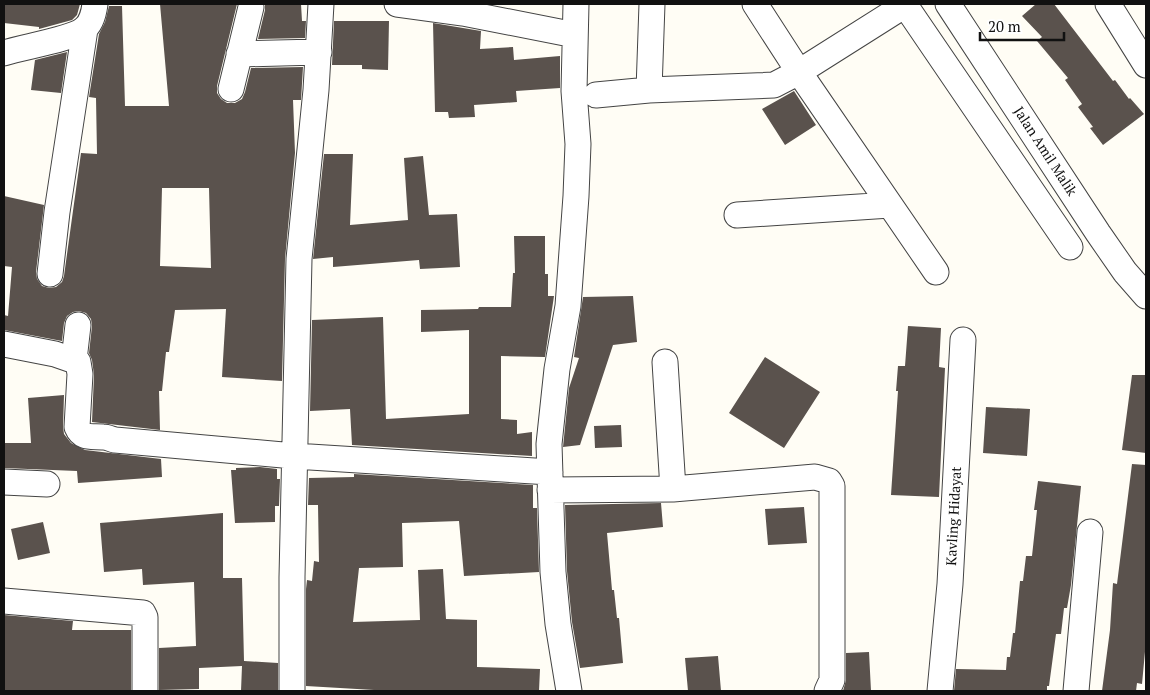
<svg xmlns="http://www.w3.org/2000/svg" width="1150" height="695" font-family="'PT Serif',serif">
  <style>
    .building { fill: #5a524d; fill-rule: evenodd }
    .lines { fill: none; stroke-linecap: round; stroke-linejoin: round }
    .minor-casing { stroke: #444; stroke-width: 27 }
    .minor { stroke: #fff; stroke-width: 25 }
    .labels { text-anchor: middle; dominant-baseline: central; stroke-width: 5; stroke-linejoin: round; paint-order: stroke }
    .street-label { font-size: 14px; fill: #111; stroke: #fff }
  </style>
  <rect width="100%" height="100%" fill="#fffdf5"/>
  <path class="building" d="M4 4H80L77 15 72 20 39 29V27L4 23Z
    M160 4H237L217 86V93L221 99 227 103H235L242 99 245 92 251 68 303 67 301 100H293L295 153 285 259 282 381 222 377 226 309 175 310 169 352H166L162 391H159L160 430 92 422 94 375 92 360 89 353 92 326 91 319 86 313 79 311 73 312 67 316 64 323 62 341 4 330V315L8 316 12 267 4 266V196L44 205 36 272 37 279 42 286 49 288 56 287 62 282 64 276 81 153 97 154 96 98 89 97 99 34 105 22 109 6H122L125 106H169ZM162 188H209L211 268 160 266Z
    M265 4H301L302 21H306L305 38 258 39 265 10Z
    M1036 4H1054L1113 81 1115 80 1129 99 1130 98 1144 114 1103 145 1090 128 1093 127 1078 107 1082 104 1065 80 1068 78 1037 41 1042 37 1022 16Z
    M334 21H389L388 70 362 69V65H332Z
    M433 23 481 31 480 49 513 47 514 60 560 56V88L516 91 517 102 474 105 475 117 449 118 448 112H435Z
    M67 52 61 93 31 90 35 60Z
    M794 91 816 125 785 145 762 109Z
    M324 154H353L350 225 408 220 404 158 423 156 429 215 457 214 460 267 420 269 419 260 333 267V257L313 259Z
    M514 236H545V274H548V296H554L545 357 501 356V419L517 420V434L532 432V456L352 445 350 409 310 411 312 320 383 317 386 419 469 414V330L421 332V310L478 309 479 307H511L513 273H515Z
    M633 296 637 342 613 345 580 445 563 447 569 388 579 358 574 357 583 297Z
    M908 326 941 328 939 367 945 368 939 497 891 495 898 391H896L898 366H905Z
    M765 357 820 392 784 448 729 413Z
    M1132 375H1146V453L1122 450Z
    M64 395 63 427 64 434 71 443 85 450 161 459 162 477 78 483 77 471 4 468V443H31L28 398Z
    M986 407 1030 409 1027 456 983 453Z
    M621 425 622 447 595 448 594 426Z
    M1132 464 1146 465V641L1142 684 1137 683 1136 691H1102L1110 630 1113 583 1117 584Z
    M260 467 277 469V479H280L279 506H275V522L235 523 231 470H236V468Z
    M354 474 533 485V508H537L539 572 464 576 459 521 402 523 403 567 359 568 353 622 420 620 418 570 443 569 446 619 477 620V667L540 669 539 691H374V690L306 686V589L307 580 312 581 314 561 319 562 318 505H308L309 478 354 477Z
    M1038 481 1081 486 1071 585 1067 608H1064L1061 634H1056L1049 686H1047V691H954L956 669 1006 670 1007 657H1010L1013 633H1015L1020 581H1023L1026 556H1032L1037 510H1034Z
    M661 503 663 527 607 533 612 590H614L617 618H619L623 663 580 668 572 622 567 571 565 505Z
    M804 507 807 543 768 545 765 509Z
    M223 513V578H242L244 661 278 663V691H241L242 666 199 668V689L159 690V648L196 646 194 582 143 585 142 569 104 572 100 523Z
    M43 522 50 553 18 560 11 529Z
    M4 615 73 621 72 630H131V691H4Z
    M869 652 871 691H843L846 680V653Z
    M718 656 721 691H688L685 658Z"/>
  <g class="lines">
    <defs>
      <path id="minor" d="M397 4 463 13 575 35
        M755 4 799 72 905 5 904 4
        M948 4 1098 233 1125 272 1146 296
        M1108 4 1146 65
        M905 5 1070 247
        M4 53C22 47 73 39 84 29 91 24 94 12 95 4
        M239 54 319 52
        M231 89 251 7
        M649 90 774 85 799 72 936 272
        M596 95 649 90 652 4
        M737 215 890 205
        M50 274 57 212 85 29
        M4 344 55 354 78 362 80 374 77 427C82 439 91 436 103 437 107 437 111 439 115 440L294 456 550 472
        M74 360 78 325
        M665 362 673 489
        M4 482 47 484
        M550 490 673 489 815 477 829 481 832 486V680L827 691
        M4 601 143 613 145 617V691
        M292 691V577L299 259 316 90 321 4
        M569 691 558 624 553 572 549 444 557 369 568 306 576 196 578 144 574 91 576 4
        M940 691 950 584 963 340
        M1076 691 1090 532"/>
    </defs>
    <use href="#minor" class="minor-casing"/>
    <use href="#minor" class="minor"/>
  </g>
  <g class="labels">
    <g class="street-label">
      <text transform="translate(1046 151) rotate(57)">Jalan Amil Malik</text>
      <text transform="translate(953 516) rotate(-87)">Kavling Hidayat</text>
    </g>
  </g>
  <rect width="1150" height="695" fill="none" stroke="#111111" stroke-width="10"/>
  <path d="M980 32v8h84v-8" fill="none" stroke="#111111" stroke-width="2.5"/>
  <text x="988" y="32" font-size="15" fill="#111111" stroke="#ffffff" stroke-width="4" paint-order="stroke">20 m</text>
</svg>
